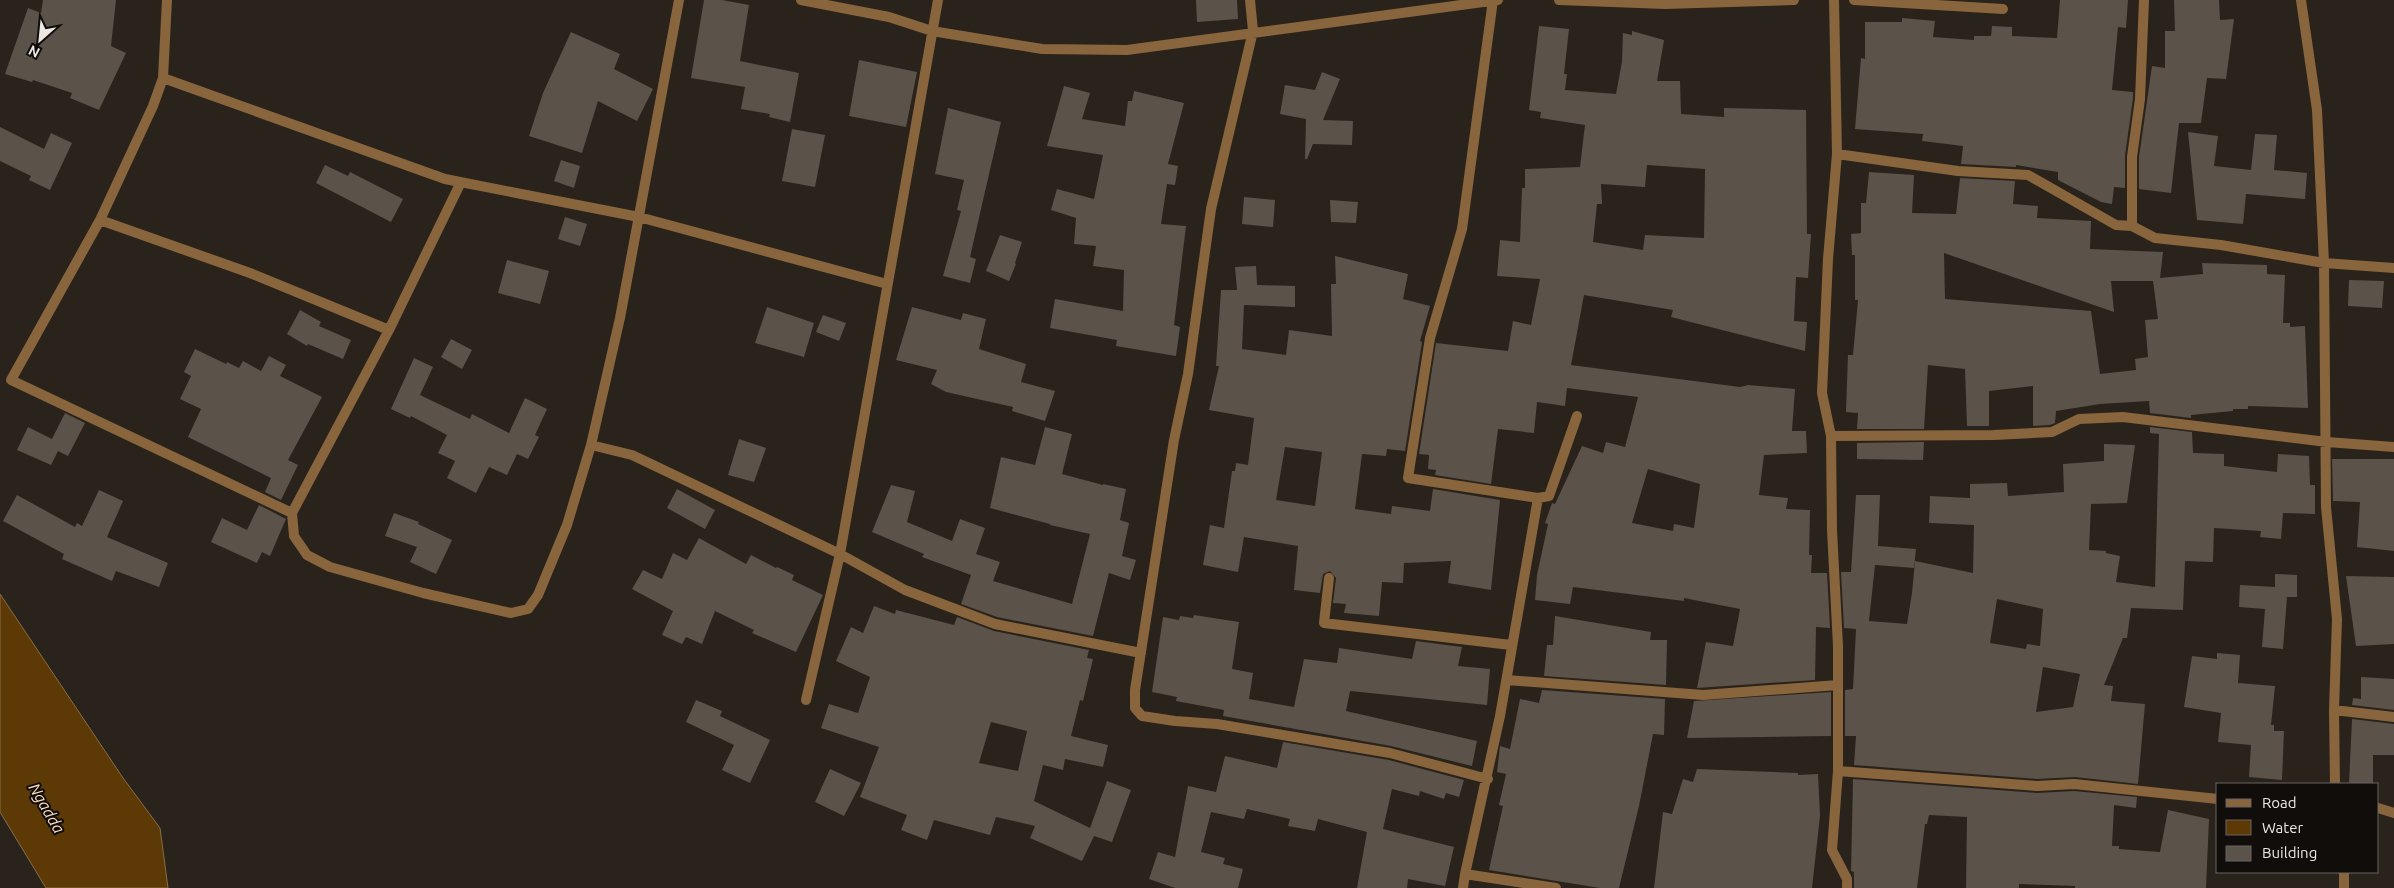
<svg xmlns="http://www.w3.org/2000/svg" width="2394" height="888" font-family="Ubuntu,sans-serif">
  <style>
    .water { fill: #5d3906; stroke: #886e48 }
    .building { fill: #5b524a; fill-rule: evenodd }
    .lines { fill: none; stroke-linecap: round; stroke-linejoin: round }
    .minor { stroke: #88653d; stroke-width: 10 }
    .labels { text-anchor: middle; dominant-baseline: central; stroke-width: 4; stroke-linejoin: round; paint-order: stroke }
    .water-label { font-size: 16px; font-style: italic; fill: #faddbe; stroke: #100d0a }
  </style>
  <rect width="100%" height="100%" fill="#2a231b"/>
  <path class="water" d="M0 594 123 778 160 828 168 888H46L0 812Z"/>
  <path class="building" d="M43 0H116L111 46 126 53 99 110 70 98 72 93 33 80 32 82 5 74 28 8 41 13Z
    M704 0H722L749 5 740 61 799 73 790 122 769 117 770 114 741 109 745 87 691 78Z
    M1196 0H1237L1238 19 1197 22Z
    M2060 0H2128L2126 28 2118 27 2112 90 2133 92V98L2125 156V188L2114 187 2112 204 2101 202 2058 180V172L2016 165V167L1961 164 1963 146 1922 141 1923 134 1855 129 1861 58 1865 59V22H1902V18L1935 21 1933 37 1974 40V36H1991L1992 26 2012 27V36L2057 38Z
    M2174 0H2219L2220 20 2234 19 2226 79 2207 78 2201 123H2179L2171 193 2139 189V157L2152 66 2165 68V31H2175Z
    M1539 26 1569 29 1564 74H1567L1565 90 1616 94 1622 62 1623 33 1632 35V31L1664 40 1657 81H1680L1681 114 1724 117V108L1806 110 1807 234H1811L1808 278 1796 277 1794 321 1807 322 1805 351 1671 317 1673 310 1584 295 1571 365 1740 387 1748 385 1795 389 1792 431H1806L1807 453 1764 455 1759 495 1788 498 1786 509 1810 510 1809 555H1812L1811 573H1827L1830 628 1816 627 1815 680 1697 688 1706 642 1733 646 1740 609 1684 598V601L1573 587 1570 604 1535 600 1537 575 1548 524 1545 523 1552 503 1555 504 1582 446 1603 453 1606 442 1625 447 1638 397 1567 388 1565 406 1537 402 1534 433 1498 429 1491 484 1435 475 1436 470 1428 469 1429 455 1419 454 1436 343 1508 351 1513 321 1531 325 1540 279 1497 276 1500 240 1520 242 1522 188H1525V169L1580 167 1585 125 1540 118 1541 112 1529 110ZM1647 165 1705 169 1704 238 1645 235 1643 250 1593 242 1597 204H1602L1601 184 1645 187ZM1648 469 1700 484 1694 528 1674 524 1673 531 1632 523Z
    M571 32 620 54 614 69 653 89 637 121 598 101 582 153 529 136 543 93Z
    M859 60 917 72 906 127 849 116Z
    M1322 72 1340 79 1323 120 1353 121 1352 145 1313 144 1307 159H1305L1306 119 1280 114 1285 85 1315 90Z
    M1064 86 1090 93 1082 119 1125 126 1128 101H1132L1134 91 1184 103 1168 164 1178 166 1175 185 1167 184 1161 224 1186 226 1174 325 1180 327 1176 356 1116 346 1117 340 1050 328 1055 299 1123 311 1124 270 1093 266 1096 246 1074 244 1076 218 1051 210 1057 189 1094 199 1103 155 1047 146Z
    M948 108 1001 122 970 257 976 259 970 283 943 276 961 211 957 210 964 180 935 174Z
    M0 127 44 149 51 133 72 143 50 190 29 180 31 176 0 161Z
    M792 129 825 135 815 187 782 181Z
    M2188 132 2218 136 2214 166 2251 170 2255 134 2277 135 2274 170 2307 173 2305 199 2246 194 2243 224 2197 220Z
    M561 160 580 166 574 188 554 181Z
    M325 165 348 176 350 172 403 199 391 222 316 183Z
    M1869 172 1914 175 1912 213 1956 214 1960 178 2015 181 2013 204 2038 206 2037 218 2091 221 2090 249 2163 252 2160 278 2203 274 2202 263 2267 265V274L2285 275 2283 323H2290V327L2305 326 2308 408 2248 406V409H2233V411L2191 415V418L2150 413 2149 401 2100 404 2056 411 2055 423 2050 425 2033 426V386L1989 391V426H1967L1965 369 1928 365 1924 429H1857L1858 413 1846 412 1848 355H1853L1858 300H1855V255H1852L1851 234 1861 233V203H1866ZM1944 253 2114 312 2111 281H2153L2158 319 2145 320 2148 357 2135 359 2136 370 2100 374 2091 311 1945 299Z
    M1244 197 1275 200 1273 227 1242 224Z
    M1330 200 1358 202 1356 223 1331 222Z
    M565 217 587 224 580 246 558 239Z
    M1000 235 1022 242 1015 263 1016 264 1009 281 986 271Z
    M1335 256 1408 274 1403 299 1430 306 1420 341 1422 342 1405 451 1387 449 1386 456 1362 454 1355 509 1391 514 1392 506 1430 511 1433 489 1500 500 1491 590 1448 583 1451 561 1404 563 1403 583 1382 582 1379 616 1344 613 1346 604 1333 603 1336 578 1330 571 1323 574 1320 593 1294 590 1298 546 1244 537 1238 572 1203 565 1210 525 1224 528 1232 471H1235L1236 463 1248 465 1254 418 1209 410 1219 366H1216L1221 290H1237L1235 267 1256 266 1257 285 1295 286V307L1244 305 1242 349 1286 355 1289 330 1332 336 1331 284H1336ZM1285 447 1322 452 1315 506 1276 500Z
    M507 260 549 271 540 304 498 293Z
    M2349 280 2384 281 2382 308 2348 306Z
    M767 307 814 323 804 357 755 343Z
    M912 307 961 320 963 313 986 319 979 349 1026 364 1021 382 1055 391 1045 421 1012 411 1013 407 946 392 931 384 937 370 896 360Z
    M300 310 321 322 319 326 351 340 343 359 308 344 307 346 287 334Z
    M823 315 846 323 839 341 816 332Z
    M451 339 472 350 462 369 441 357Z
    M195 349 226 364 227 362 239 368 243 361 261 371 269 356 286 365 280 376 322 397 288 460 298 465 281 500 265 492 271 478 188 437 201 409 180 399 191 376 184 372Z
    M414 358 433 367 420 395 470 419 472 414 509 433 525 398 547 409 535 435 539 437 528 459 517 454 507 475 489 467 476 493 447 478 455 461 438 453 447 435 411 416 410 418 391 409Z
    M65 413 85 423 68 456 58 451 51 465 17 450 28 427 52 439Z
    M1045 427 1072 434 1062 474 1103 485V484L1126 489 1120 520 1129 523 1122 556 1136 560 1130 580 1109 573 1093 636 997 617 961 604 971 575 922 557 924 554 872 532 891 485 915 491 907 522 952 541 960 519 985 528 976 554 1000 562 993 581 1072 604 1090 534 1050 525V524L990 508 1001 457 1035 465Z
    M2150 427 2192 432 2193 453 2224 454V466L2277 472 2278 454 2309 456 2310 485H2315V514L2283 513 2281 539 2260 537 2261 531 2214 528 2213 562 2185 561 2183 610 2131 608 2127 638H2123L2104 685 2113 686 2111 701 2145 704 2138 784 2075 777 2037 779 1854 765 1856 736H1845V690L1853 689 1856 629 1844 628 1841 572H1851L1856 495H1880L1878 546 1916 549 1914 568 1875 565 1869 621 1907 624 1912 593 1915 561 1973 573 1974 525 1929 523 1930 496 1970 498V484L2007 483 2008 496 2064 492 2063 464 2104 461V444L2135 445 2127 503 2091 504 2089 550 2106 551V553L2120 556 2116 582 2155 587 2159 434 2150 433ZM1997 599 2043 609 2040 646 2027 644 2026 649 1990 643ZM2043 667 2080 674 2073 707 2036 712Z
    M739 439 766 448 754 482 728 475Z
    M1924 442 1923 460 1857 459V443Z
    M2332 459H2394V551L2357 547 2360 502 2333 501Z
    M677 489 715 510 705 529 667 508Z
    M99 490 123 501 107 537 168 563 159 587 116 571 112 581 62 559 64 554 3 521 17 495 75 527 77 523 82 526Z
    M259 505 286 519 270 556 262 552 257 563 211 542 222 518 247 530Z
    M394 513 419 522 418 524 452 540 436 574 410 562 417 547 385 536Z
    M699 538 746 564 751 555 776 568 777 567 794 575 792 580 823 595 796 652 752 633 754 630 715 611 702 644 686 637 682 644 662 635 673 611 632 589 643 570 662 579 673 553 687 560Z
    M2275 574 2297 575V597H2287L2283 649 2262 647 2265 609 2239 607 2240 585 2275 587Z
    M2346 576 2394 577V644L2356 646Z
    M874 606 895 614 896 610 954 625 957 617 994 631 1089 650 1087 658 1093 659 1083 701 1080 700 1071 736 1108 745 1103 767 1065 759 1063 770 1043 765 1034 801 1090 828 1107 781 1131 790 1112 842 1094 836 1082 861 1030 838 1035 826 996 817 990 835 934 820 927 840 901 830 907 815 860 797 879 747 821 728 829 704 858 713 870 677 836 661 851 627 863 633ZM991 722 1027 731 1018 771 979 763Z
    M1194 615 1239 622 1232 669 1253 673 1249 699 1294 707 1304 659 1337 663 1339 648 1412 659 1416 641 1462 647 1458 666 1490 669 1487 705 1350 691 1346 711 1477 741 1472 766 1391 746 1223 716 1224 710 1176 701 1177 697 1152 692 1163 617 1179 620 1180 616 1193 618Z
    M1555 616 1651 632 1650 640H1667L1666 685 1544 676 1547 645H1553Z
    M2217 653 2240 655 2238 683 2275 686 2271 725H2274V731H2284L2282 780 2249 777 2251 745 2218 742 2221 713 2184 707 2192 656 2217 659Z
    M2361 677 2394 679V710L2352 705 2353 698 2361 699Z
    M1542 690 1665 699 1664 735 1653 734 1639 806 1619 888H1600L1489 870 1503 806 1499 805 1506 774 1497 772 1500 746 1510 749 1520 699 1539 703Z
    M1831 692V736L1687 738 1694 701Z
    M696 700 722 711 720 716 770 740 750 783 722 770 734 745 686 722Z
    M2352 719 2394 724V755H2373V784H2349Z
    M1283 742 1389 760 1464 780 1459 797 1446 793 1444 799 1420 791 1419 796 1392 789 1383 829 1454 847 1445 886 1408 879 1407 888H1357L1367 832 1318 819 1315 831 1288 826 1290 819 1247 809 1244 819 1211 812 1201 852 1225 858 1223 864 1243 869 1238 888H1175L1149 879 1158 852 1175 857 1188 786 1216 792 1225 756 1277 768Z
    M830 769 861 783 844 816 815 802Z
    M1697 769 1798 773V775L1818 774 1820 816 1812 888H1654L1663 812 1672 814 1683 779 1693 782Z
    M1853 779 2037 793 2074 791 2137 797 2136 808 2114 805 2112 846H2119V849L2160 852 2168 810 2209 819 2206 888H2075V886L2019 884V888H1966L1967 817 1929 815 1927 824H1925L1917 888H1854V872L1851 871Z"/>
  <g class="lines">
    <path class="minor" d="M167 0 163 78 153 106 100 220 11 380 292 513 389 330 461 182
      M679 0 620 318 591 445 632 455 840 554 905 590 995 624 1141 653
      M801 0 889 17 932 31 1042 49 1127 50 1498 0
      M1250 0 1253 31 1211 209 1188 374 1174 440 1135 690V708L1142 716 1175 721 1217 724 1390 753 1488 779
      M1493 0 1462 229 1430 338 1408 478 1538 498 1500 716 1465 874 1556 888
      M1559 0 1665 4 1794 0
      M1834 0 1837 154 1828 259 1822 393 1831 436 1832 530 1838 646V771L1832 850 1847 879V888
      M1854 0 2003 9
      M2301 0 2317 110 2324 263 2326 507 2337 619 2334 710 2335 784
      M163 78 445 179 639 217 887 284
      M1837 154 1958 171 2028 175 2116 225 2132 226 2155 238 2221 245 2324 263 2394 268
      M100 220 250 273 389 330
      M2132 226V157L2140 99 2144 0
      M1831 436 1994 435 2052 432 2079 419 2123 417 2327 442 2394 447
      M1538 498 1549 496 1577 416
      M292 513 294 536 307 555 330 567 423 593 511 613 528 609 538 595 567 525 591 445
      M1329 578 1324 623 1511 645
      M1507 680 1703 695 1838 685
      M806 700 840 554 938 0
      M2334 710 2394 717
      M1838 771 2037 786 2074 784 2218 799
      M2378 808 2394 813
      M2344 872V888
      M1463 888 1465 874"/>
  </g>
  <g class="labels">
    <g class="water-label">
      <text transform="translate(47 808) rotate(60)">Ngadda</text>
    </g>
  </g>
  <rect x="2216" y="783" width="162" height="90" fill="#100d0a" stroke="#686561"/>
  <rect x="2226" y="799" width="25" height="8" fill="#88653d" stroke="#686561"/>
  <text x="2262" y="808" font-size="15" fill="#ede8e3">Road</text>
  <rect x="2226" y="820" width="25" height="15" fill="#5d3906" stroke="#686561"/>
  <text x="2262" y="833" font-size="15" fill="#ede8e3">Water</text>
  <rect x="2226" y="846" width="25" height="15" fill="#5b524a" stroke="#686561"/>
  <text x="2262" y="858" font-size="15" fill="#ede8e3">Building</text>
  <g transform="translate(40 40) rotate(207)" stroke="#100d0a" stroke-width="4" paint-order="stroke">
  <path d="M0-4L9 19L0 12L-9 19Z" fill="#ede8e3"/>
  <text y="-8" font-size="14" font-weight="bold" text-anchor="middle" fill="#ede8e3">N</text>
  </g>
</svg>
